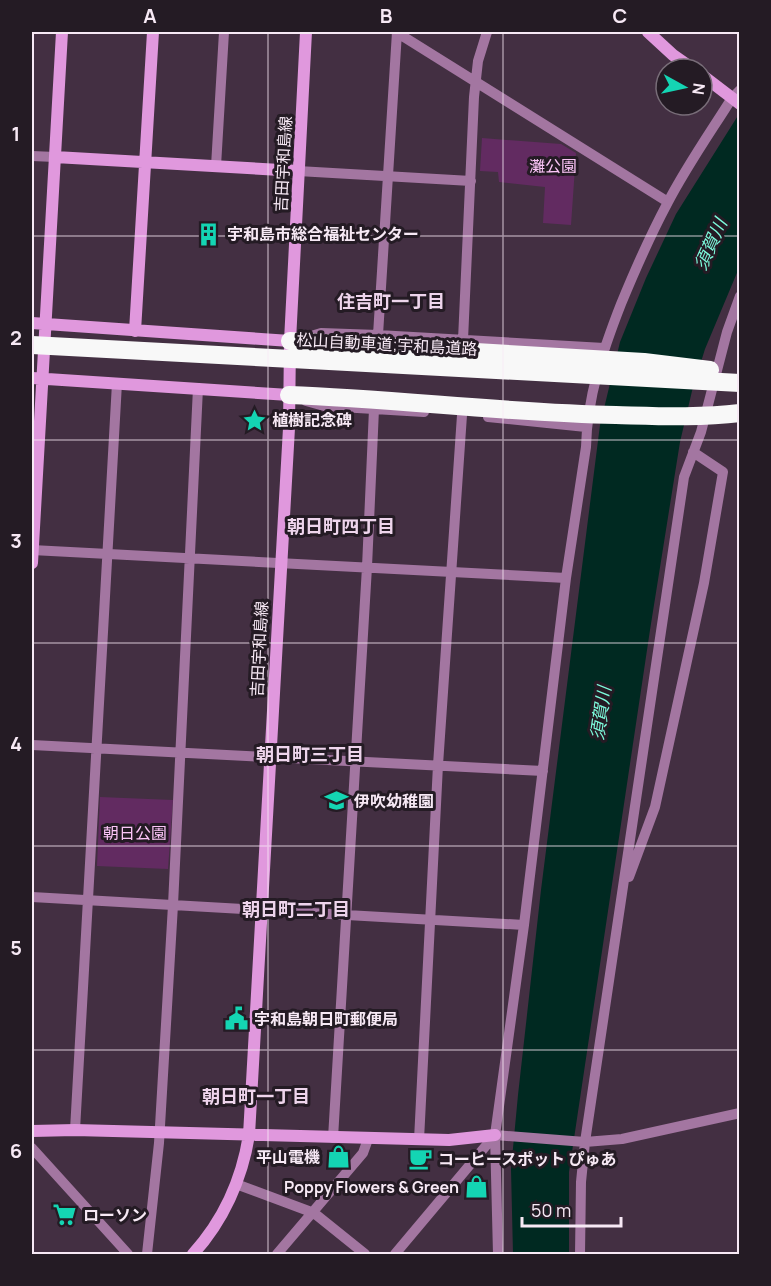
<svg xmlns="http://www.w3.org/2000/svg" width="771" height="1286" font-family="Manrope,'Noto Sans JP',sans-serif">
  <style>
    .green { fill: #622b61 }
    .water { fill: #002921 }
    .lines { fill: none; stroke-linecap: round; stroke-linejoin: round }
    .street { stroke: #a376a1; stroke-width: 10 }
    .secondary { stroke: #e098dd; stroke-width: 12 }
    .highway { stroke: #f8f8f8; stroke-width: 18 }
    .grid { fill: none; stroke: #f7e9f5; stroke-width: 1.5; stroke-opacity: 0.55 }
    .labels { text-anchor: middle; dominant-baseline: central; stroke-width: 6; stroke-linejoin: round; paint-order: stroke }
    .street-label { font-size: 16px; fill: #f7e9f5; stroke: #241b24 }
    .park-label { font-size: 16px; fill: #fcc5f8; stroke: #241b24 }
    .poi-label { font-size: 16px; font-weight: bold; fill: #f7e9f5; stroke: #241b24; text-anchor: start }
    .water-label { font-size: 18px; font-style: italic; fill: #7cfadb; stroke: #241b24 }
    .neighbourhood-label { font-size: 18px; font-weight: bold; fill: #eed5ec; stroke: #241b24 }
    .neatline { fill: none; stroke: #f7e9f5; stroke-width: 2 }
    .grid-label { font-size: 20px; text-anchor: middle; font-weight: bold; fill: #f7e9f5 }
  </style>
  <rect width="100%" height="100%" fill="#432f42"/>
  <path class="green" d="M482 138 561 144 576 153 571 225 543 223 545 187 499 182 498 172 480 171Z
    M100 797 173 800 168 869 97 866Z"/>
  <path class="water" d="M739 114V268L705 349 692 391 680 442 650 630 569 1172V1254H513L511 1169 518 1095 541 890 600 425 620 342 646 278 676 214Z"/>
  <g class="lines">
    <path class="street" d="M396 32 668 202
      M32 156 55 157
      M216 166 224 32
      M298 171 471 181
      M378 335 397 32
      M308 337 321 333 378 335 604 348
      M463 340 474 97 478 61 487 32
      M306 401 324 406 424 412
      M488 417 586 427
      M32 550 566 578
      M32 745 543 771
      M629 877 655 807 704 583 723 472 693 452
      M32 897 524 925
      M75 1130 117 383
      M495 1135 585 1142 622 1139 740 1113
      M333 1138 367 567 374 409
      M419 1140 438 765 462 415
      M32 1148 128 1254
      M236 1184 314 1213 365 1254
      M147 1254 159 1143 173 905 198 388
      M277 1254 363 1153 368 1139
      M395 1254 495 1135
      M498 1254 495 1135 524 925 566 578 586 447C587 397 603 350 621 304 635 270 650 236 667 204 686 167 710 133 732 98L740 90
      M580 1254 581 1182 585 1142 684 477 701 432 727 332 740 296"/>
    <path class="secondary" d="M648 32 673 55 693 69
      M702 75 740 104
      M55 157 298 171
      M32 323 290 341
      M135 331 153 32
      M32 378 289 395
      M32 563 62 32
      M32 1131 75 1130 449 1140 495 1135
      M193 1254C223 1221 242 1179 249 1135L289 428 290 341 306 32"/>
    <path class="highway" d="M290 341 644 362 710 370
      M32 345 740 383
      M289 395C398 399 507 413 616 415 657 416 699 418 740 413"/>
  </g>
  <path class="grid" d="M268 32V1254M503 32V1254M32 236H740M32 440H740M32 643H740M32 846H740M32 1050H740"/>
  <defs>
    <symbol id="building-bare" viewBox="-9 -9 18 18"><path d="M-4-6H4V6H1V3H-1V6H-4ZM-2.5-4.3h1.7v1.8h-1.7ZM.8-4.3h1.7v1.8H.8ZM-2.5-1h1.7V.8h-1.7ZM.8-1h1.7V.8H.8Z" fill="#14d5b3" stroke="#241b24" stroke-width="2.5" paint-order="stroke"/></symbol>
    <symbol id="sight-bare" viewBox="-9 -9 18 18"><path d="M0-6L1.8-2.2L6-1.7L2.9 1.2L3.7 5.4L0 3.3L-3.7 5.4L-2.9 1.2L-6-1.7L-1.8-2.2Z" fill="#14d5b3" stroke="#241b24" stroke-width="2.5" paint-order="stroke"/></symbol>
    <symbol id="school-bare" viewBox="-9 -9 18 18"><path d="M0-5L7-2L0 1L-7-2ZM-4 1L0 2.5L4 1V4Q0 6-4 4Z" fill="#14d5b3" stroke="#241b24" stroke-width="2.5" paint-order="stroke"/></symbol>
    <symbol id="civic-bare" viewBox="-9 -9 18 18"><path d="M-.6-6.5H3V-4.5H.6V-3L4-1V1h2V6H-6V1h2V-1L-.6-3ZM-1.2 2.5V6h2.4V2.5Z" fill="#14d5b3" stroke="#241b24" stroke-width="2.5" paint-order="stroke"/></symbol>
    <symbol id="shop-bare" viewBox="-9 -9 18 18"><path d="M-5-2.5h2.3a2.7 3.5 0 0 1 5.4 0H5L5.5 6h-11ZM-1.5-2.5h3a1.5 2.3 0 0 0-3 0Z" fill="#14d5b3" stroke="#241b24" stroke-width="2.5" paint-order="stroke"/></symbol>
    <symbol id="cafe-bare" viewBox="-9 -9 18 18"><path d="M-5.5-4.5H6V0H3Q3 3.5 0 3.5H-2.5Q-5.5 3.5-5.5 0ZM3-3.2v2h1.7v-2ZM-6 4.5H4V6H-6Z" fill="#14d5b3" stroke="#241b24" stroke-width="2.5" paint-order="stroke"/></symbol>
    <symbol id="supermarket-bare" viewBox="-9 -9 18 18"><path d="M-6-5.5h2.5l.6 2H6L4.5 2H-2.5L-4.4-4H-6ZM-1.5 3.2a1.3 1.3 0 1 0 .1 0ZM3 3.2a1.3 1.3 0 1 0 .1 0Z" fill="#14d5b3" stroke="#241b24" stroke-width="2.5" paint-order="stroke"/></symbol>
  </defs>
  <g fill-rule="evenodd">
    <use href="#building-bare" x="192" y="218" width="33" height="33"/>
    <use href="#sight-bare" x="238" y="404" width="33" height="33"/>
    <use href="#school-bare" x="320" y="784" width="33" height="33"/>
    <use href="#civic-bare" x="220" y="1002" width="33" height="33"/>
    <use href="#shop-bare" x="322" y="1140" width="33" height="33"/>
    <use href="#cafe-bare" x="404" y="1142" width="33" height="33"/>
    <use href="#shop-bare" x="460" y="1170" width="33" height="33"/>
    <use href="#supermarket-bare" x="48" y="1198" width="33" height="33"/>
  </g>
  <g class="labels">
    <g class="street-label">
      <text transform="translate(283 164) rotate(-87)">吉田宇和島線</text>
      <text transform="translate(387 344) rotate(3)">松山自動車道;宇和島道路</text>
      <text transform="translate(259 649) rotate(-87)">吉田宇和島線</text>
    </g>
    <g class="park-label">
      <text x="553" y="166">灘公園</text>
      <text x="135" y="833">朝日公園</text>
    </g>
    <g class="poi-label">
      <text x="227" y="234">宇和島市総合福祉センター</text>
      <text x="272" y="420">植樹記念碑</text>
      <text x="354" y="801">伊吹幼稚園</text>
      <text x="254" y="1019">宇和島朝日町郵便局</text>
      <text x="320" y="1157" text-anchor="end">平山電機</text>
      <text x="438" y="1159">コーヒースポット ぴゅあ</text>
      <text x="459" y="1187" text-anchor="end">Poppy Flowers &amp; Green</text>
      <text x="83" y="1215">ローソン</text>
    </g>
    <g class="water-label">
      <text transform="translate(710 244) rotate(-66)">須賀川</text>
      <text transform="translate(600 713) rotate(-82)">須賀川</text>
    </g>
    <g class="neighbourhood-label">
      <text x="391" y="301">住吉町一丁目</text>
      <text x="341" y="526">朝日町四丁目</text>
      <text x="310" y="754">朝日町三丁目</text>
      <text x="296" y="909">朝日町二丁目</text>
      <text x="256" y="1096">朝日町一丁目</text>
    </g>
  </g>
  <rect width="771" height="1286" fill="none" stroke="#241b24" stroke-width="66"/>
  <g transform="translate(684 87) rotate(98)"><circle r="28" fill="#241b24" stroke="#786d78" stroke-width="1.5"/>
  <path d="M0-4.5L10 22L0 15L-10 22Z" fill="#14d5b3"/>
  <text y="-9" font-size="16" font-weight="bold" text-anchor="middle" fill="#f7e9f5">N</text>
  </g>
  <path d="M522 1217v9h99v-9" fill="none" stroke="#f7e9f5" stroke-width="3"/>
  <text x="531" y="1217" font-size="18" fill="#f7e9f5" stroke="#241b24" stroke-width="4.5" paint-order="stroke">50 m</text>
  <rect x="33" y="33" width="705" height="1220" class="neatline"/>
  <g class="grid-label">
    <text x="150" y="23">A</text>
    <text x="386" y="23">B</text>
    <text x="620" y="23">C</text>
    <text x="16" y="141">1</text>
    <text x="16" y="345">2</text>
    <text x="16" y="548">3</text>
    <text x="16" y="751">4</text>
    <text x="16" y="955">5</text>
    <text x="16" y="1158">6</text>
  </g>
</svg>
